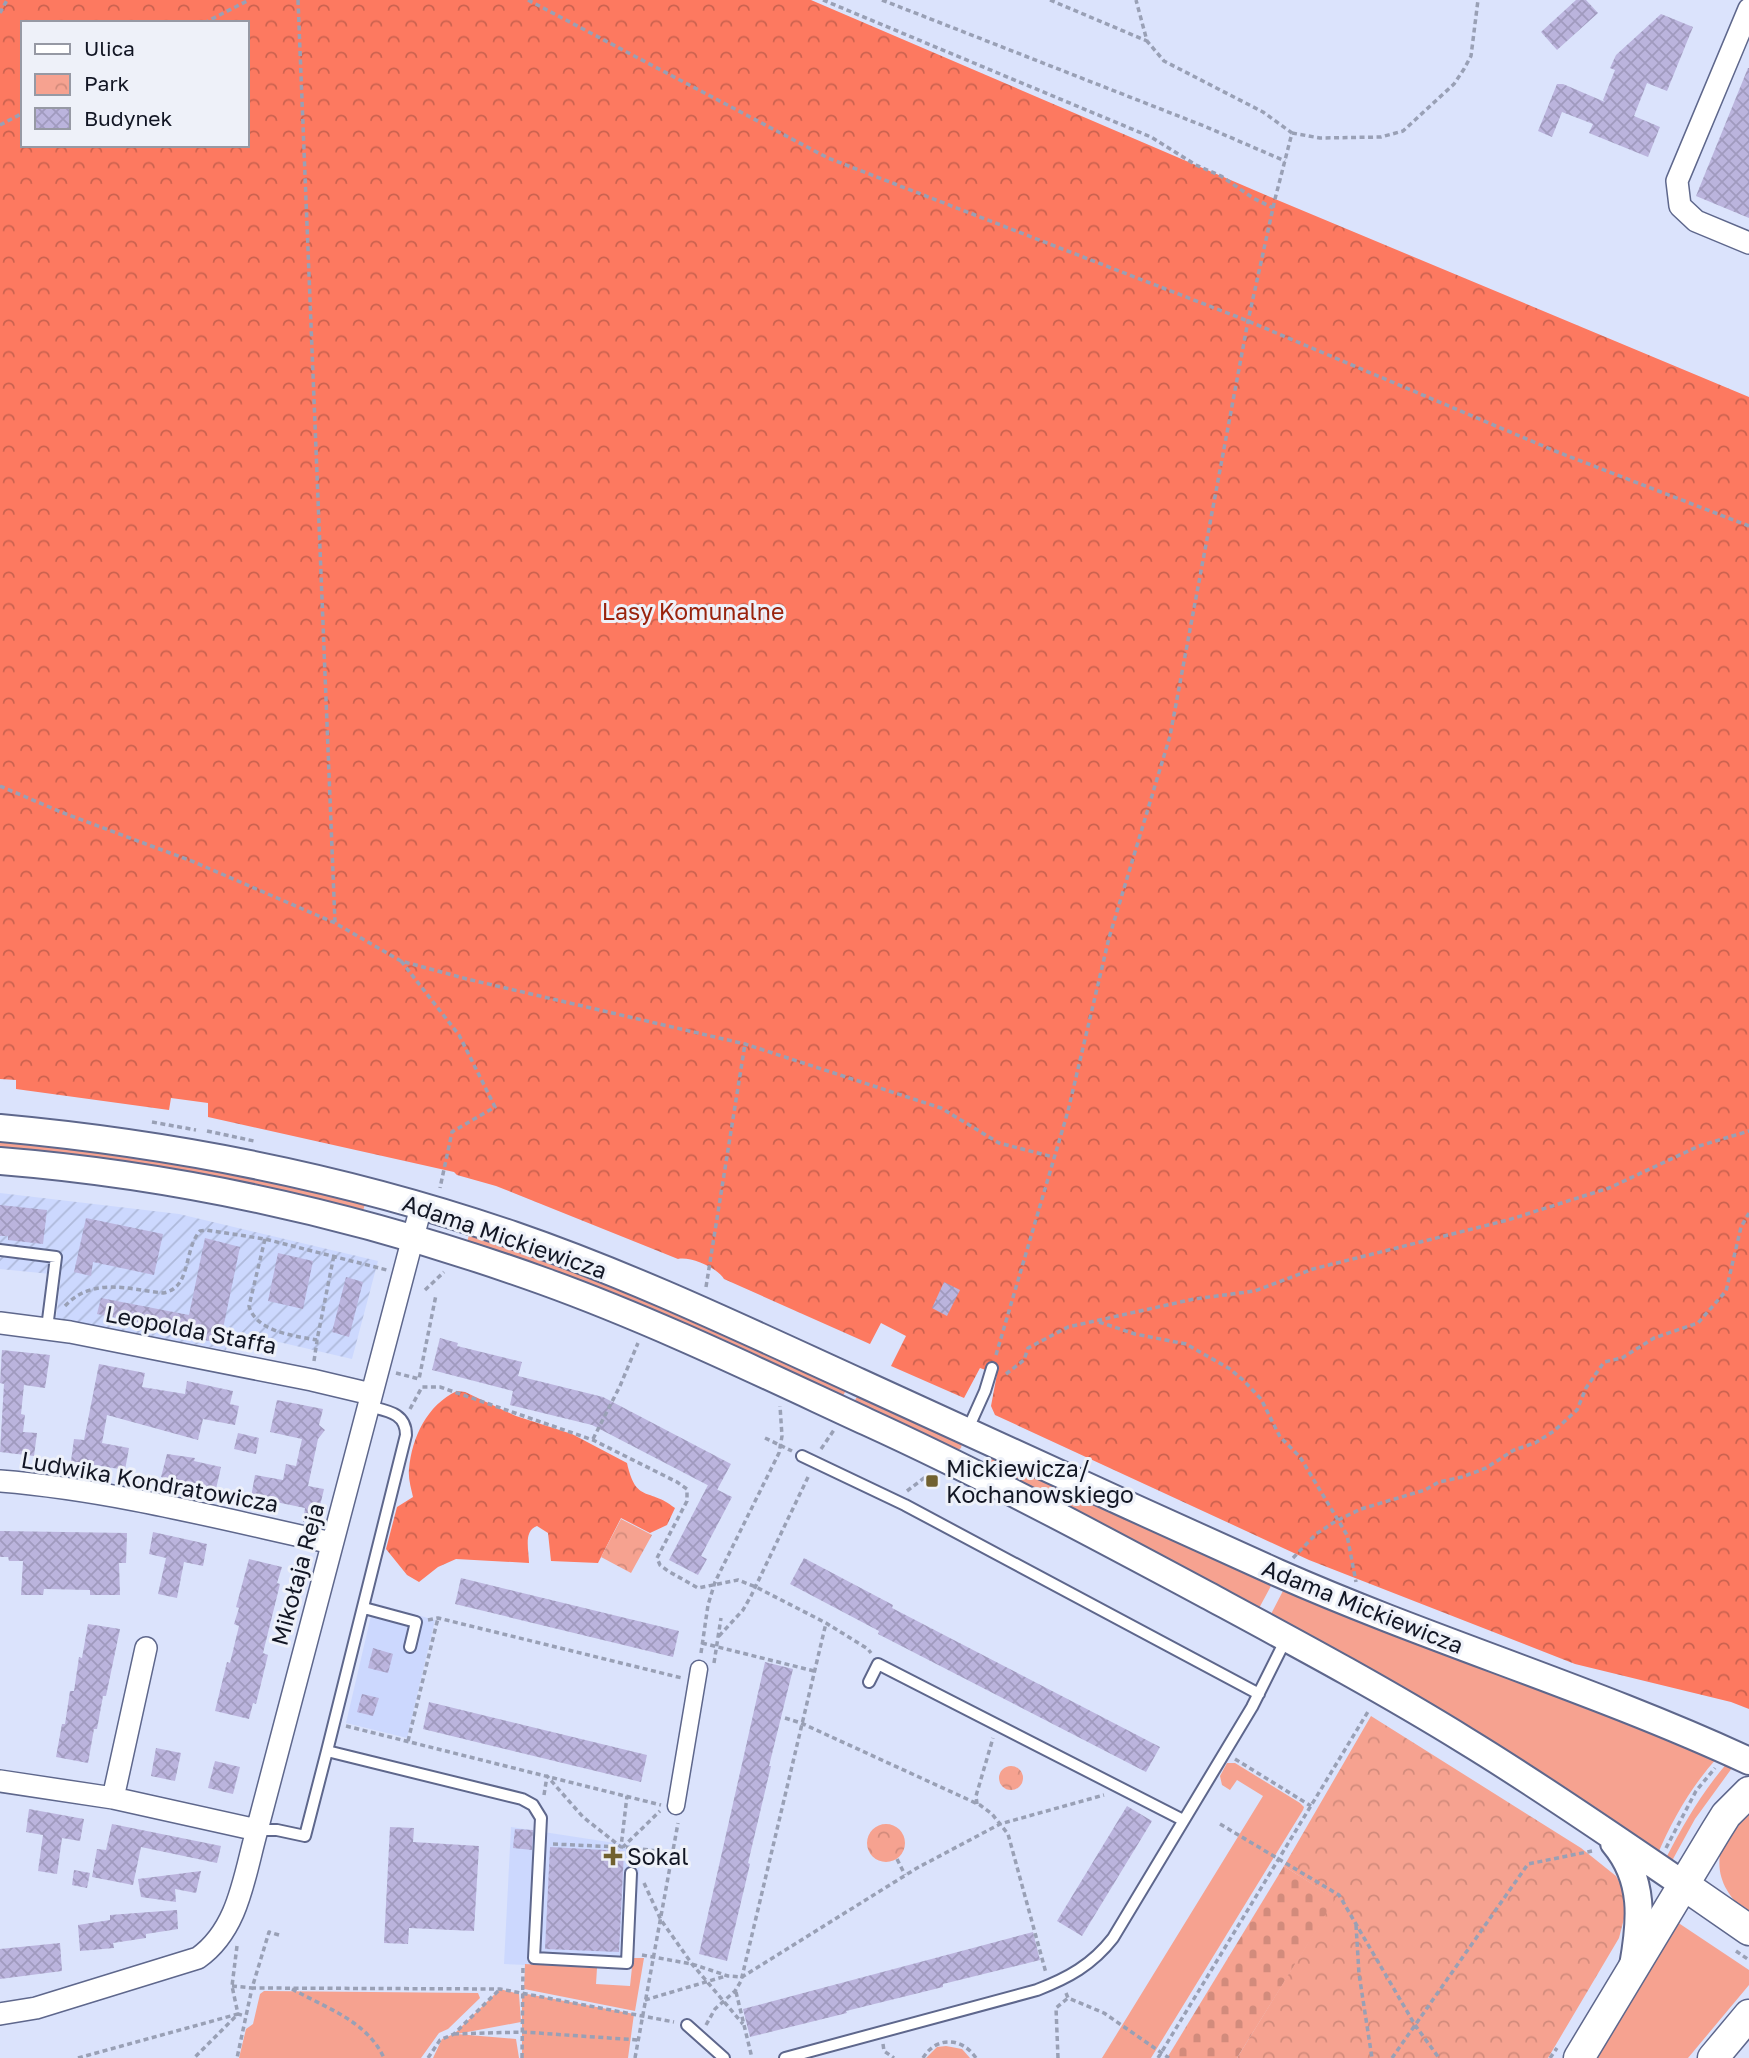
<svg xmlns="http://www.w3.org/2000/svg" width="1749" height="2058" font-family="'Golos Text',sans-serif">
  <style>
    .built { fill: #ccd8fe }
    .industrial { fill: url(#industrial-furrows) }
    .grass { fill: #f6a290 }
    .forest { fill: url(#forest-crowns); fill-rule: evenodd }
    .cemetery { fill: url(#cemetery-stones) }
    .park { fill: url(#park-crowns) }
    .building { fill: url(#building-cross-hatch) }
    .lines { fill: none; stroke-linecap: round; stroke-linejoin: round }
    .service-casing { stroke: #5e678c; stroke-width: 14 }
    .pedestrian-casing { stroke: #5e678c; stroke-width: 19 }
    .minor-casing { stroke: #5e678c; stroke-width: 24 }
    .tertiary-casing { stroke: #5e678c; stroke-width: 30 }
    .secondary-casing { stroke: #5e678c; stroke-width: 33 }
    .path { stroke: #99a0b5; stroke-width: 3.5; stroke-dasharray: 5 3.5; stroke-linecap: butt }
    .service { stroke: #fff; stroke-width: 10 }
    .pedestrian { stroke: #fff; stroke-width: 16 }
    .minor { stroke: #fff; stroke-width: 21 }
    .tertiary { stroke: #fff; stroke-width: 26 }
    .secondary { stroke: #fff; stroke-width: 30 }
    .poi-dot { fill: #71612f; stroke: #eef1f9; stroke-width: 2.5 }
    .labels { text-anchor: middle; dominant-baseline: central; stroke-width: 6; stroke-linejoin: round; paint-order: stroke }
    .park-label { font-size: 23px; fill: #99230d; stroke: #eef1f9 }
    .street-label { font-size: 23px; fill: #121624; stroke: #eef1f9 }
    .poi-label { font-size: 23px; fill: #121624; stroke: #eef1f9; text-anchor: start }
  </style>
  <defs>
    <pattern id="industrial-furrows" width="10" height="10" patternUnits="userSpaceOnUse" patternTransform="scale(1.75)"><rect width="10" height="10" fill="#ccd8fe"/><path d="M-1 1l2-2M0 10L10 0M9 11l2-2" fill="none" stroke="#aeb9da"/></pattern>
    <pattern id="forest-crowns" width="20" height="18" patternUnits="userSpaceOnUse" patternTransform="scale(1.75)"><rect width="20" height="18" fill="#fd7960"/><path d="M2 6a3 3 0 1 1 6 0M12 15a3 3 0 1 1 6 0" fill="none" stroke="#cb624f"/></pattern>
    <pattern id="cemetery-stones" width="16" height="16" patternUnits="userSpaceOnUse" patternTransform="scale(1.75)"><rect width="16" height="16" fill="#f6a290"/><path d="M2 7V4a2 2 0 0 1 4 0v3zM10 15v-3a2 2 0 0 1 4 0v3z" fill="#d28b7c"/></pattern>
    <pattern id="park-crowns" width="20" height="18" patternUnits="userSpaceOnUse" patternTransform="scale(1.75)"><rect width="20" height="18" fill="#f6a290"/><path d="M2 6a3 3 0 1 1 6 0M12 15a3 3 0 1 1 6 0" fill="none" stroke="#d28b7c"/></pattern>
    <pattern id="building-cross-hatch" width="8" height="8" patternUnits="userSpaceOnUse" patternTransform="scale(1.75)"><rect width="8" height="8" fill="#bbb4dd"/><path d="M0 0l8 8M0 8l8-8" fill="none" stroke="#a09abe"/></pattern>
  </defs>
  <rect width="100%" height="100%" fill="#dbe3fc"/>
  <path class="built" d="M374 1603 435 1620 407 1738 346 1723Z
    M511 1827 641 1847 632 1969 504 1964Z"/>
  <path class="industrial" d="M0 1193 179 1214 378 1261 352 1359 231 1331 226 1350 56 1320 61 1275 0 1269Z"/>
  <path class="grass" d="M0 1138 126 1152 366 1201 362 1214 0 1152Z
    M470 1232 555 1261 847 1388 841 1400 466 1245Z
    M859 1393 962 1443 961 1448 957 1451 853 1404Z
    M993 1457 1273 1582 1257 1612 992 1470 988 1464Z
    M1285 1587 1717 1758C1691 1787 1672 1820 1657 1856L1269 1618Z
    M1728 1762 1732 1765V1768L1695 1819 1673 1859 1670 1862 1665 1860C1683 1825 1702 1792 1728 1762Z
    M1227 1763H1235L1300 1803 1304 1807 1303 1810 1151 2058H1102L1263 1796 1237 1780 1230 1790 1222 1785 1220 1776Z
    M1749 1814V1913C1710 1886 1709 1841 1749 1814Z
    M1674 1920 1749 1970V1985L1688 2058H1591Z
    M633 1958H644L635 2011 524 1989 525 1964 597 1968 596 1984 630 1986Z
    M500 1989 519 1994 521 2022 457 2034 516 2039 519 2058H433L442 2039 454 2034Z
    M264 1991 478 1993 480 1998 448 2029 439 2033 421 2058H239L246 2029 253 2024 260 1994Z
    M522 1993 634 2014 628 2058H522Z
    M946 2046 962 2049 970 2058H926L937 2047Z"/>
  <path class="forest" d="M0 0H811L1275 199 1749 397V1709L1731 1702 1575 1664 1309 1560 995 1415 991 1406 997 1374 980 1368 964 1398 891 1366 906 1336 881 1323 870 1344 724 1279C718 1268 690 1256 678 1259L496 1186 457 1175 454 1172 208 1117V1103L171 1098 169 1110 16 1089V1080L0 1079ZM23 23H247V145H23Z
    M457 1391 465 1392 516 1416 572 1434 627 1463C636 1504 649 1487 675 1508L667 1525 650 1533 621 1518 598 1563 551 1561 548 1533 537 1526C523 1531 529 1550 529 1563L456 1559 438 1567 419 1582 407 1575 386 1549 397 1507 413 1497C411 1488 408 1478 409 1469 412 1437 427 1405 457 1391Z"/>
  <path class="cemetery" d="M1284 1866 1336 1899 1237 2058H1167Z"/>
  <path class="park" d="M621 1519 652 1535 631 1573 601 1557Z
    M1371 1716 1581 1848 1616 1876 1625 1892 1627 1907 1619 1938 1548 2058H1237L1335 1899 1284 1866Z
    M999 1778a12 12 0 1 1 24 0a12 12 0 1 1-24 0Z
    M867 1843a19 19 0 1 1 38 0a19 19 0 1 1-38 0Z"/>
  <path class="building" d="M1576 0H1586L1598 13 1557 50 1541 32Z
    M1661 14 1693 27 1667 91 1647 83 1634 116 1660 127 1648 157 1589 133 1593 124 1562 112 1552 137 1538 131 1557 84H1563L1605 102 1603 100 1615 70 1610 68 1616 55Z
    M1748 68H1749V218L1696 196Z
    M0 1205 47 1210 43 1244 8 1240V1236H0Z
    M86 1218 163 1234 154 1275 93 1262 91 1276 74 1272Z
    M205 1238 240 1247 220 1343 204 1340 205 1335 97 1314 101 1298 189 1315Z
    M278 1253 313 1261 303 1309 268 1301Z
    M346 1277 363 1282 349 1337 332 1332Z
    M944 1282 960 1290 947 1316 932 1308Z
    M440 1338 458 1343 457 1346 522 1362 518 1376 603 1397 731 1464 717 1490 592 1425 510 1405 513 1391 432 1370Z
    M2 1350 50 1355 45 1388 24 1385 21 1414 25 1415 23 1432 37 1433 34 1456 0 1452 4 1384 0 1383Z
    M99 1364 145 1373 142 1387 185 1394 187 1381 233 1391 230 1404 239 1406 235 1425 203 1419 198 1440 107 1415 102 1443 129 1448 125 1470 71 1461 74 1439 84 1440Z
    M277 1400 323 1409 319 1425 325 1430 318 1439 308 1486 324 1489 319 1510 303 1522 305 1508 251 1497 255 1475 283 1480 286 1464 296 1466 302 1439 270 1432Z
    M238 1433 259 1438 256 1454 234 1449Z
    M167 1454 195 1458 194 1461 221 1467 216 1489 161 1477Z
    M708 1485 732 1497 701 1556 707 1559 698 1575 669 1560Z
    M0 1531 127 1533 126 1563H119L120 1595H90V1590L44 1589 43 1595H21L23 1561H9L8 1557H0Z
    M153 1532 207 1544 203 1566 184 1562 177 1598 158 1594 166 1558 149 1554Z
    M804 1558 893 1605 892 1608 1160 1747 1146 1772 878 1634 879 1631 790 1584Z
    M249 1559 282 1567 277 1583 280 1584 263 1653 268 1655 256 1704 253 1703 249 1719 215 1711 227 1662 230 1663 239 1626 234 1624 239 1608 236 1607Z
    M461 1578 679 1631 673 1657 455 1604Z
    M88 1624 120 1629 106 1696H103L97 1729H94L88 1763 56 1757 62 1724H65L70 1691H74L79 1657 82 1658Z
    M373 1648 393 1654 388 1673 368 1668Z
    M765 1662 793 1669 769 1766H771L748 1863 750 1864 727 1961 699 1954Z
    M362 1694 379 1698 373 1716 357 1712Z
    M429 1702 647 1755 641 1782 423 1729Z
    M156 1748 181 1753 175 1781 151 1776Z
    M215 1761 240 1767 233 1794 208 1788Z
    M1127 1806 1152 1821 1082 1936 1057 1921Z
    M29 1809 84 1819 80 1841 62 1838 57 1874 38 1871 43 1835 26 1832Z
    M112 1824 221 1846 217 1863 141 1847 133 1885 92 1877 97 1849 106 1850Z
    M390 1827 414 1828 413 1842 479 1846 474 1931 409 1928 408 1944 384 1943Z
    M515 1829 533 1830 532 1850 513 1848Z
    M550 1847 624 1851 619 1952 545 1949Z
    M74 1870 90 1873 87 1888 72 1885Z
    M201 1871 196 1893 175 1889 176 1902 141 1897 138 1879Z
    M177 1910 178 1929 146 1934V1938L113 1943 114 1948 80 1951 78 1925 110 1920V1915Z
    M1033 1932 1040 1960 943 1984V1987L846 2011 847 2013 750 2037 743 2009Z
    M60 1943 62 1971 0 1979V1949Z"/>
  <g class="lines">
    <defs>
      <path id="service" d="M0 1250 56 1257 47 1328
        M368 1406C386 1411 406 1412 406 1435L327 1751 522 1799 533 1805 541 1818 534 1958 627 1963 631 1873
        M967 1431 985 1391 992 1368
        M802 1456 905 1505 1259 1694
        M364 1608 416 1622 410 1647
        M869 1682 878 1664 1183 1820
        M257 1830H277L305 1836 327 1751
        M687 2025 724 2058
        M785 2058 1037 1990C1068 1978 1092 1965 1113 1938L1252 1707 1286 1639"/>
      <path id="pedestrian" d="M676 1806 699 1669"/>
      <path id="minor" d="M1749 9 1677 181 1680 206 1696 221 1749 243
        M0 1323 70 1332 312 1380 371 1394
        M0 1481C112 1490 222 1519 332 1543
        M0 1781 113 1798 257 1830
        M113 1798 146 1648
        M0 2014 36 2008 198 1958C239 1929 244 1876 257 1830L421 1207"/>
      <path id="tertiary" d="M0 1128C175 1144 347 1178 513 1235 632 1276 745 1330 859 1382 999 1446 1138 1510 1278 1573 1432 1641 1596 1690 1749 1761
        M0 1161C186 1176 368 1218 543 1281 654 1321 761 1373 867 1422 983 1475 1095 1535 1207 1595 1294 1642 1382 1689 1466 1741 1540 1786 1612 1836 1684 1885
        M1614 1843C1645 1880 1641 1921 1633 1966"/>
      <path id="secondary" d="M1684 1885 1749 1930
        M1579 2058 1716 1831 1726 1815 1749 1792
        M1713 2058 1749 2015"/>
    </defs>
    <use href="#service" class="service-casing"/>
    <use href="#pedestrian" class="pedestrian-casing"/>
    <use href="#minor" class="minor-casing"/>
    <use href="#tertiary" class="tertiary-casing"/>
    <use href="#secondary" class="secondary-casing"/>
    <path class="path" d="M298 0 335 923
      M528 0 828 158 1248 321 1555 451 1749 526
      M823 0 1151 137 1196 165 1221 176 1253 198 1273 208
      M882 0 1204 126 1285 161
      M1050 0 1147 41
      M0 13 7 0
      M204 23 249 0
      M0 125 23 113
      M1292 133 1320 138 1381 137 1403 131 1454 84 1464 69 1471 56 1478 0
      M0 786 61 812 194 862 335 923 401 961 467 979 745 1044 941 1108 999 1143 1053 1157
      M401 961 459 1035 495 1107 452 1132 440 1188
      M152 1122 196 1130
      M207 1131 254 1141
      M265 1239 249 1306C256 1332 295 1336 317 1340L334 1255
      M706 1287 745 1044
      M425 1290 444 1272
      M65 1306C92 1277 128 1289 163 1293 192 1288 183 1250 200 1231L206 1230 265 1239 387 1270
      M1099 1322 1135 1334 1186 1344 1230 1369 1243 1380 1261 1399 1280 1437 1300 1457 1347 1535 1356 1582
      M996 1355 1068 1111 1109 938 1170 736 1248 321 1275 199 1292 133 1263 112 1164 61 1147 41 1136 0
      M314 1361 317 1341
      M396 1373 419 1379 436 1295
      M1006 1374 1024 1360 1028 1348 1068 1327 1194 1299 1255 1291 1313 1269 1508 1220 1609 1188 1699 1146 1749 1131
      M410 1409 422 1387H440L593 1440 677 1482 687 1489V1501L657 1558 660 1565 668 1571 698 1588 738 1580 756 1587 826 1623 868 1649 871 1653
      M765 1438 792 1451
      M593 1439 620 1386 638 1343
      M821 1449 834 1430
      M907 1491 928 1475
      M1293 1558 1316 1534 1336 1521 1361 1509 1425 1490 1439 1482 1462 1477 1486 1468 1514 1450 1535 1443 1554 1431 1577 1410 1586 1388 1604 1362 1622 1358 1654 1338 1698 1323 1726 1291 1741 1227 1749 1213
      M428 1620 438 1618 682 1678
      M719 1636 743 1610 751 1596 809 1475
      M702 1643 814 1671
      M701 1653 708 1605 715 1582 779 1453 782 1436 780 1406
      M714 1663 721 1618
      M785 1718 801 1723 980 1805 992 1814 1008 1834 1046 1973
      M346 1726 661 1805
      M408 1741 438 1618
      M1235 1759 1311 1806
      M544 1795 547 1776 583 1817 621 1847 627 1796
      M977 1804 976 1796 993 1738
      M1220 1824 1339 1895 1415 2025 1439 2058
      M553 1844 619 1847
      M626 1847 673 1853
      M1666 1848 1696 1791 1715 1768
      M897 1859 905 1875
      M633 1861 629 1851 623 1847 660 1811
      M644 1883 661 1920 692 1964 743 2024
      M1356 1925 1359 1974 1372 2058
      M279 1935 269 1932 252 1988 500 1989 674 2022
      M237 1946 232 1986 238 2014 245 2016
      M1736 1951 1749 1960
      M642 1955 692 1964 728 1976 742 1977 917 1868 1000 1824 1104 1795
      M232 1986 252 1988 237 2058
      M292 1989C326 2008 367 2021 384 2058
      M736 1992 752 2058
      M1066 1993 1068 1998 1104 2013 1169 2058
      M645 2000 726 1976
      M706 2025 715 2009 735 1991 741 1981 826 1623
      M454 2034 523 2032 638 2040
      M883 2044 884 2051 894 2058
      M78 2058 238 2014 194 2058
      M428 2058 440 2040 454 2034 499 1990
      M522 2058 523 1965
      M635 2058 678 1823
      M923 2058C936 2036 962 2037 976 2058
      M1058 2058 1056 2008 1068 1998
      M1158 2058 1369 1710
      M1392 2058 1528 1864 1592 1851
      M1550 2058 1557 2048"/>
    <use href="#service" class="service"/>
    <use href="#pedestrian" class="pedestrian"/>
    <use href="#minor" class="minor"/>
    <use href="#tertiary" class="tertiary"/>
    <use href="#secondary" class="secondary"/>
  </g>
  <g class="poi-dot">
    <rect x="925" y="1474" width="14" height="14" rx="3.5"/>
    <path d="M609.5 1845.5h7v7h7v7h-7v7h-7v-7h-7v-7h7z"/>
  </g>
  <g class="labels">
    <g class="park-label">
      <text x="693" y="611">Lasy Komunalne</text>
    </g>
    <g class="street-label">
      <text transform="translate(505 1236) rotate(19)">Adama Mickiewicza</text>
      <text transform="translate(191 1329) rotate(11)">Leopolda Staffa</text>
      <text transform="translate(150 1481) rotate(10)">Ludwika Kondratowicza</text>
      <text transform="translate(297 1574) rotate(-75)">Mikołaja Reja</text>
      <text transform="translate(1363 1606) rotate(22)">Adama Mickiewicza</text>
    </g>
    <g class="poi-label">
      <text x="946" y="1468">Mickiewicza/<tspan x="946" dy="26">Kochanowskiego</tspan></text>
      <text x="627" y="1856">Sokal</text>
    </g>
  </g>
  <rect x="21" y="21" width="228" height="126" fill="#eef1f9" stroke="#9699a4" stroke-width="2"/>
  <rect x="35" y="44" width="35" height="10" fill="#ffffff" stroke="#9699a4" stroke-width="2"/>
  <text x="84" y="56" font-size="21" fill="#121624">Ulica</text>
  <rect x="35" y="74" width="35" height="21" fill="url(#park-crowns)" stroke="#9699a4" stroke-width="2"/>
  <text x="84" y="91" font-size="21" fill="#121624">Park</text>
  <rect x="35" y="108" width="35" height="21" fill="url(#building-cross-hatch)" stroke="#9699a4" stroke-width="2"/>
  <text x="84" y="126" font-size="21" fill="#121624">Budynek</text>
</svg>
